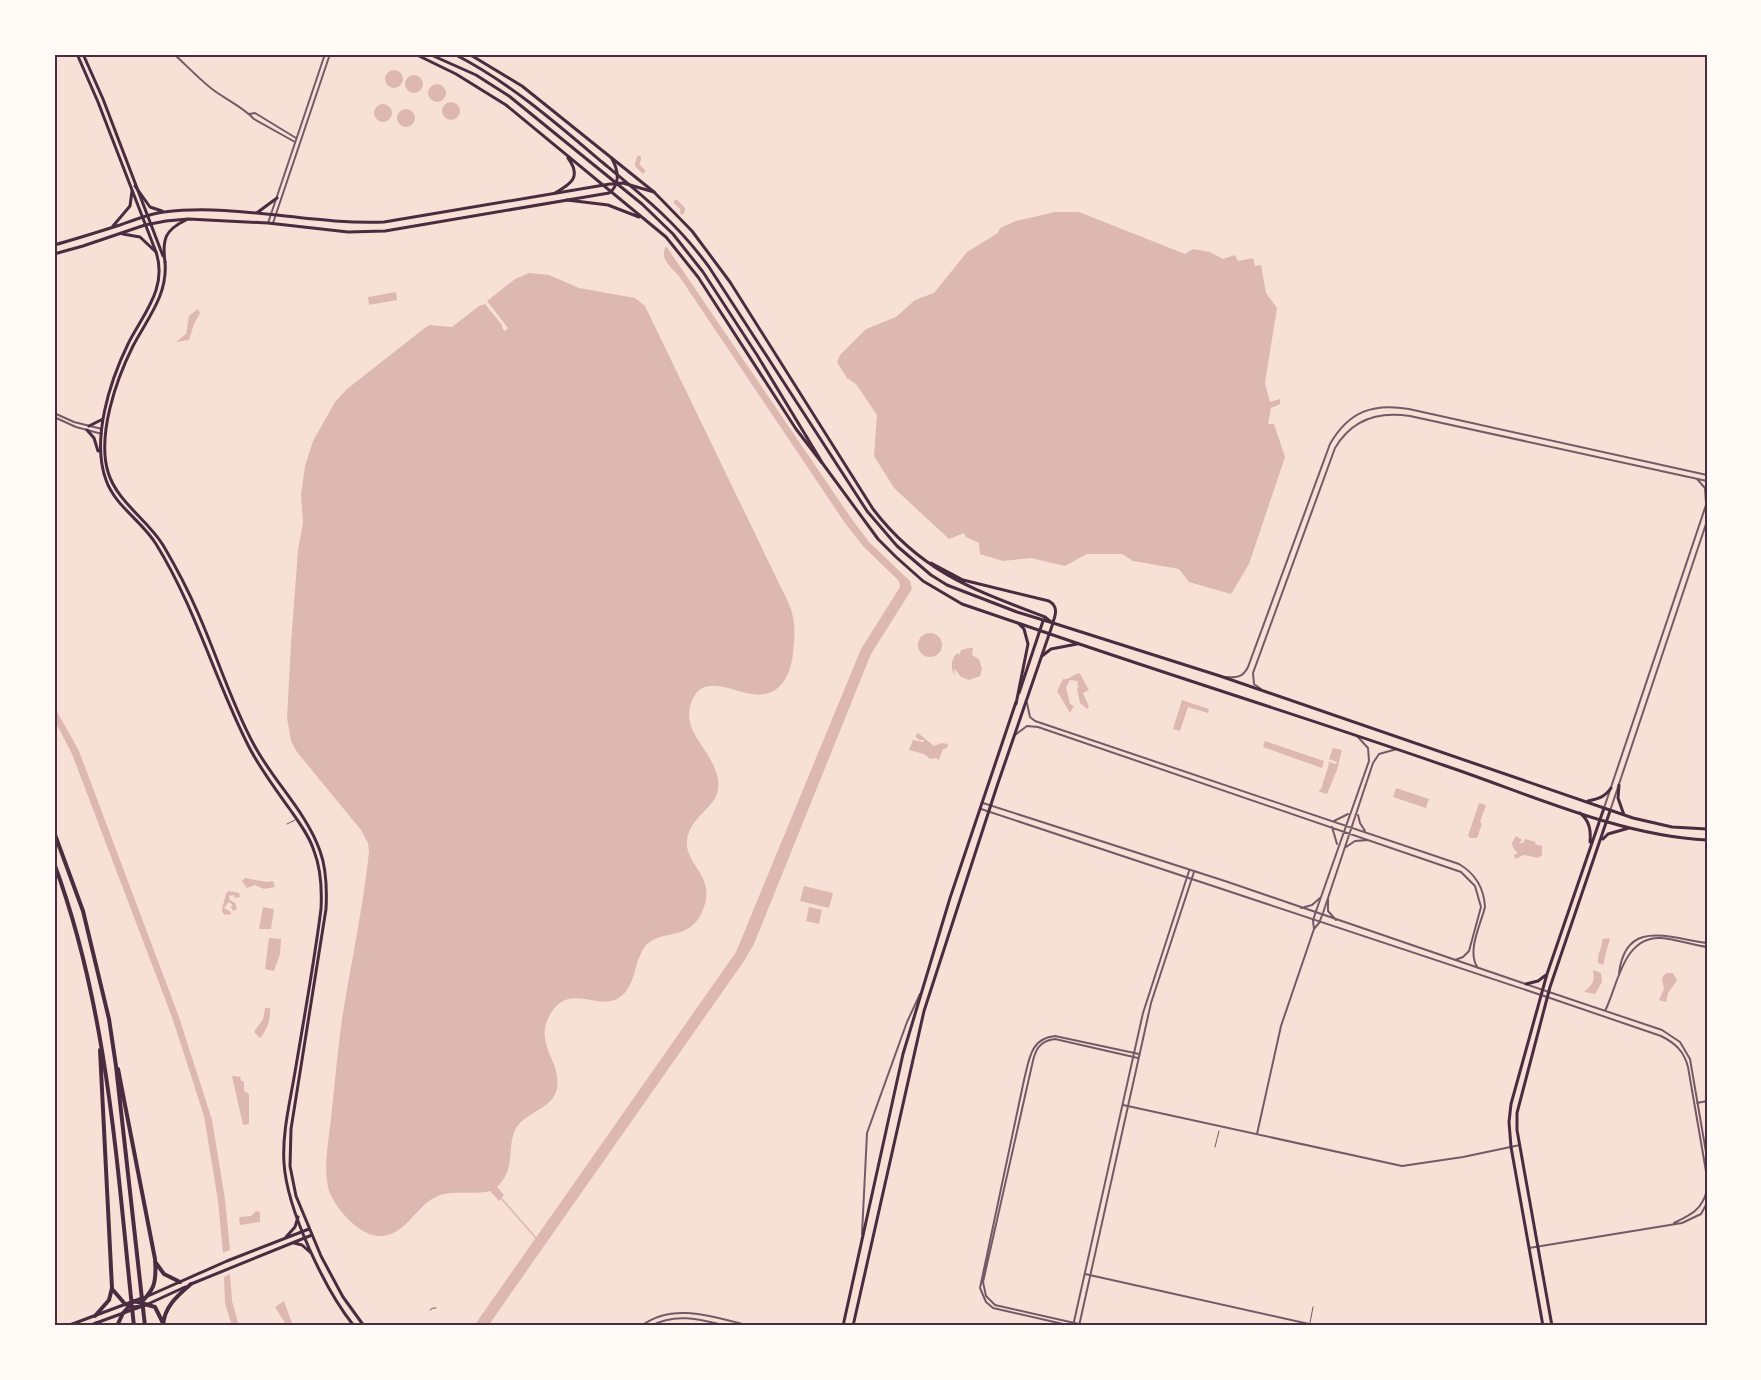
<svg xmlns="http://www.w3.org/2000/svg" width="1761" height="1380" font-family="Quicksand,sans-serif">
  <style>
    .water { fill: #dcb8b0 }
    .lines { fill: none; stroke-linecap: round; stroke-linejoin: round }
    .stream { stroke: #dcb8b0; stroke-width: 1.5 }
    .canal { stroke: #dcb8b0; stroke-width: 4.5 }
    .service { stroke: #755966; stroke-width: 1 }
    .minor { stroke: #755966; stroke-width: 2 }
    .tertiary { stroke: #755966; stroke-width: 2 }
    .secondary { stroke: #4a2c40; stroke-width: 3 }
    .primary { stroke: #4a2c40; stroke-width: 3 }
    .trunk { stroke: #4a2c40; stroke-width: 3 }
    .motorway { stroke: #4a2c40; stroke-width: 4 }
    .neatline { fill: none; stroke: #4a2c40; stroke-width: 2 }
  </style>
  <rect width="100%" height="100%" fill="#f7e1d7"/>
  <path class="water" d="M385 79a9 9 0 1 1 18 0a9 9 0 1 1-18 0Z
    M405 84a9 9 0 1 1 18 0a9 9 0 1 1-18 0Z
    M428 93a9 9 0 1 1 18 0a9 9 0 1 1-18 0Z
    M442 111a9 9 0 1 1 18 0a9 9 0 1 1-18 0Z
    M374 113a9 9 0 1 1 18 0a9 9 0 1 1-18 0Z
    M397 118a9 9 0 1 1 18 0a9 9 0 1 1-18 0Z
    M1055 212H1079L1185 254 1193 249 1210 252 1223 259 1235 255 1238 261 1253 258 1255 266 1261 265 1266 293 1277 308 1265 383 1270 402 1280 399V404L1271 408 1268 424H1274L1285 457 1249 564 1231 594 1189 582 1179 569 1133 561 1122 554H1087L1065 566 1031 558 1003 561 980 554 979 543 966 537 964 533 949 539 894 488 874 456 877 415 856 384 847 378 837 362 840 355 866 329 896 317 915 300 934 293 967 252 998 233 1000 228 1016 221Z
    M666 246 851 518 869 542 910 581 912 589 871 654 754 944 744 961 488 1326H474L736 952 861 649 900 587 899 581 863 546 845 523 679 276C671 267 659 259 666 246Z
    M529 273 549 275 579 288 635 298 645 306 789 604C796 621 795 635 793 653 791 676 779 699 751 694 728 690 699 672 690 707 684 730 708 749 715 769 729 805 696 808 688 835 680 863 716 873 704 907 691 945 660 926 644 948 633 964 636 989 617 999 597 1009 571 985 553 1010 530 1042 562 1060 557 1088 554 1108 526 1112 516 1128 506 1147 517 1168 497 1187L504 1195 499 1201 490 1191C471 1196 449 1188 432 1199 413 1211 403 1238 377 1236 357 1234 332 1205 328 1187 323 1162 330 1134 332 1109 335 1079 338 1049 342 1019 351 963 363 908 369 852L368 843 361 830 297 752 291 741 287 718 291 643 298 550 303 523 301 495 305 466 313 441 335 402 347 389 426 327 430 325 452 327 479 306 485 304 502 325V328L505 331 508 328 487 301 515 279Z
    M396 292 397 300 369 305 368 297Z
    M198 309 200 313 194 324 189 340 176 342 186 334 189 316Z
    M918 645a12 12 0 1 1 24 0a12 12 0 1 1-24 0Z
    M969 648H973L972 655 979 659 982 669 980 676 969 680 961 677 954 668 955 676C950 667 951 660 957 653L959 655 961 650Z
    M1078 673 1080 674 1089 690 1083 693 1089 707 1087 709 1080 703 1077 689 1079 686 1077 685 1078 681 1070 680 1066 687 1070 704 1074 706 1070 713 1057 691 1063 679H1067Z
    M1182 700 1209 709 1208 713 1188 707 1180 731 1173 729Z
    M54 706 79 751 179 1017 212 1120 225 1199 230 1250 223 1253 218 1201 204 1116 173 1020 72 754 54 719Z
    M918 733 934 746 942 743 948 744 947 748 943 749 939 760 936 758 930 759 924 754 909 750 913 740 923 742 924 740H919L915 736Z
    M1265 741 1324 761 1322 768 1263 747Z
    M1333 748 1342 750 1337 770 1327 794 1318 791 1321 789 1329 764 1328 762 1336 764 1337 762 1329 759Z
    M1396 788 1429 799 1426 808 1393 797Z
    M1479 803 1486 805 1480 822 1482 824 1477 838H1470L1468 836Z
    M1516 836 1522 840 1519 843H1523L1525 839 1536 842 1535 844 1542 846V855L1538 858 1524 855 1515 859 1514 855 1518 853 1513 848 1512 843Z
    M245 878 267 882 273 881 275 887 264 889 255 885 247 888 242 881Z
    M804 886 833 893 829 908 800 901Z
    M229 891 239 893 240 897 235 898 234 895 229 896 230 900 235 903 237 909 233 911 231 907 233 905 229 902 224 908 231 912V914L225 915 222 912C222 905 225 901 226 893Z
    M263 907 274 909 271 929H259Z
    M809 907 822 910 819 924 806 921Z
    M269 938 281 939 280 954 274 971 265 969Z
    M1610 938 1603 965 1598 963C1597 952 1603 948 1602 939Z
    M1593 970 1601 973 1602 982 1595 994 1584 992C1593 985 1595 981 1593 970Z
    M1666 973H1673L1677 980 1668 993 1666 1002 1659 1000 1664 989 1662 978Z
    M265 1008H270C271 1019 267 1030 260 1038L254 1032 263 1019Z
    M232 1076 241 1077 240 1080 244 1082V1091L249 1094V1124L243 1125Z
    M256 1211 260 1212V1222L240 1225 239 1217 251 1216Z
    M230 1274 232 1301 239 1326H232L225 1303 224 1277Z
    M284 1301 293 1326H287L275 1307Z"/>
  <g class="lines">
    <path class="stream" d="M501 1198 536 1238"/>
    <path class="canal" d="M639 158 637 165 643 171
      M676 202 683 209 682 212"/>
    <path class="service" d="M287 824 295 820
      M1215 1147 1219 1131
      M430 1310 433 1308H436
      M1310 1323 1313 1307"/>
    <path class="minor" d="M174 54C187 66 198 78 212 89 225 99 243 107 254 119L295 142
      M249 114 255 113 296 138
      M268 223 325 54
      M273 223 330 54
      M54 413 74 422 102 429
      M54 417 76 427 102 434
      M1697 479 1705 488 1706 503
      M1226 677C1237 678 1243 677 1248 667L1330 444C1349 411 1373 403 1409 409L1707 475
      M1261 689 1254 684 1253 673 1335 448C1352 419 1378 411 1410 416L1707 481
      M1027 703 1030 717 1035 721 1459 864C1476 874 1484 888 1485 907 1481 924 1466 952 1478 968
      M1015 735 1027 726 1038 727 1461 872 1475 886 1481 907 1469 951 1463 957 1455 960
      M1604 808 1707 502
      M1610 811 1707 521
      M1358 815 1360 823 1365 831
      M1334 821 1348 814
      M1332 827 1337 844
      M1346 847 1355 841 1368 840
      M1314 929 1313 921 1315 914 1369 761 1368 748 1357 736
      M1619 973C1626 917 1671 939 1707 943
      M1549 992 1662 1030 1680 1042 1690 1059 1707 1158
      M1547 997 1661 1036C1675 1043 1684 1051 1688 1067L1707 1177
      M1605 1011C1618 985 1623 936 1661 938 1676 939 1692 945 1707 947
      M1697 1103 1707 1101
      M1123 1105 1402 1166 1463 1157 1520 1145
      M1257 1134 1281 1026 1314 929 1319 923 1323 913 1373 763 1379 754 1397 749
      M1674 1223C1691 1215 1702 1210 1707 1190
      M862 1234 867 1133 907 1022 920 994
      M1529 1248 1682 1223 1701 1214 1707 1203
      M1085 1274 1318 1326
      M1079 1324 995 1305 986 1296 983 1282 1032 1065C1035 1050 1039 1041 1055 1039L1138 1058
      M641 1326C674 1301 716 1318 751 1326
      M651 1326C676 1312 702 1320 728 1326
      M1072 1326 993 1308 986 1302 980 1288 1024 1080C1029 1061 1030 1038 1055 1036L1139 1054"/>
    <path class="tertiary" d="M983 803 1228 882 1549 992
      M981 809 1547 997
      M1328 899V911L1336 920
      M1301 908 1312 905 1320 898
      M1073 1326 1143 1013 1189 871
      M1079 1326 1151 1003 1194 872"/>
    <path class="secondary" d="M77 54 98 102 156 252C168 288 143 314 128 344 110 381 91 439 106 480 115 506 142 521 156 544 195 607 214 677 247 743 258 766 274 787 289 808 298 821 309 835 314 851 321 869 322 890 321 909 314 964 304 1018 295 1072 290 1102 282 1133 284 1163 287 1210 325 1290 354 1326
      M83 54 103 99 163 256
      M165 262C168 295 147 319 133 346 116 380 97 435 108 472 117 502 147 519 163 545 176 567 188 590 198 613 217 656 231 702 253 743 272 780 306 811 320 851 327 870 327 890 326 909L291 1129 290 1166 296 1196 321 1256 343 1297 364 1326
      M89 426 103 419
      M87 430 94 438 98 451
      M1019 693 1043 621
      M286 1237 295 1227 298 1217
      M294 1243 302 1245 311 1253
      M191 1284 312 1235
      M148 1296 227 1261 309 1229
      M67 1326 142 1298
      M88 1326 148 1304 185 1287
      M843 1326 903 1054 950 898 1016 702
      M853 1326 924 1011 997 786 1053 623"/>
    <path class="primary" d="M135 186 150 207 162 211
      M258 212 277 198
      M113 226 130 206 132 191
      M123 234 140 237 156 252
      M54 245C76 239 98 232 120 225 134 220 149 214 164 212 236 203 311 225 384 222L610 184 623 183 654 192
      M54 254 83 246 145 225 166 221 188 219 268 223 348 232 385 231 609 193C620 185 619 171 612 159
      M165 262C162 239 165 230 186 220
      M1053 623 1220 676 1633 818 1672 827 1707 829
      M1050 634C1181 679 1314 720 1446 766 1529 794 1620 836 1707 840
      M1042 656 1051 649 1077 644
      M1619 785 1618 798 1624 815
      M1588 801C1598 799 1605 797 1611 788
      M1580 813C1590 821 1591 831 1590 842
      M1603 839 1608 834 1629 828
      M1526 984 1538 981 1546 975
      M1543 1326 1511 1147 1509 1122 1511 1104 1547 974 1604 808
      M1552 1326 1517 1130V1113L1550 987 1610 811"/>
    <path class="trunk" d="M415 54 456 74 506 105 666 237 698 277 796 429 822 463
      M429 54 476 75 509 96 642 204 673 234 703 272 757 355 823 464 878 539 896 557 923 581 962 604 1050 634
      M454 54C509 82 555 122 602 162 643 196 677 223 709 267L867 511 897 546 931 575 947 585 1017 612 1053 623
      M469 54 522 86 654 192 692 231 730 282 873 509C921 572 974 590 1045 617L1051 622
      M555 193C571 184 582 177 568 158
      M567 200 608 205 639 217
      M931 563 963 580 1049 601C1058 606 1056 614 1053 622
      M1016 704 1028 644 1024 629 1018 623"/>
    <path class="motorway" d="M54 832 83 911 109 1019 116 1066 145 1326
      M54 863C109 1011 117 1170 134 1326
      M156 1263 164 1274 180 1282
      M113 1290 125 1304 136 1308C154 1290 157 1285 155 1259L118 1069
      M95 1316 109 1300 112 1288 100 1050
      M97 1323 105 1326
      M117 1326 123 1313 134 1301 155 1307 163 1323
      M163 1326C164 1307 177 1296 191 1284"/>
  </g>
  <rect width="1761" height="1380" fill="none" stroke="#fffaf5" stroke-width="111"/>
  <rect x="56" y="56" width="1650" height="1268" class="neatline"/>
</svg>
